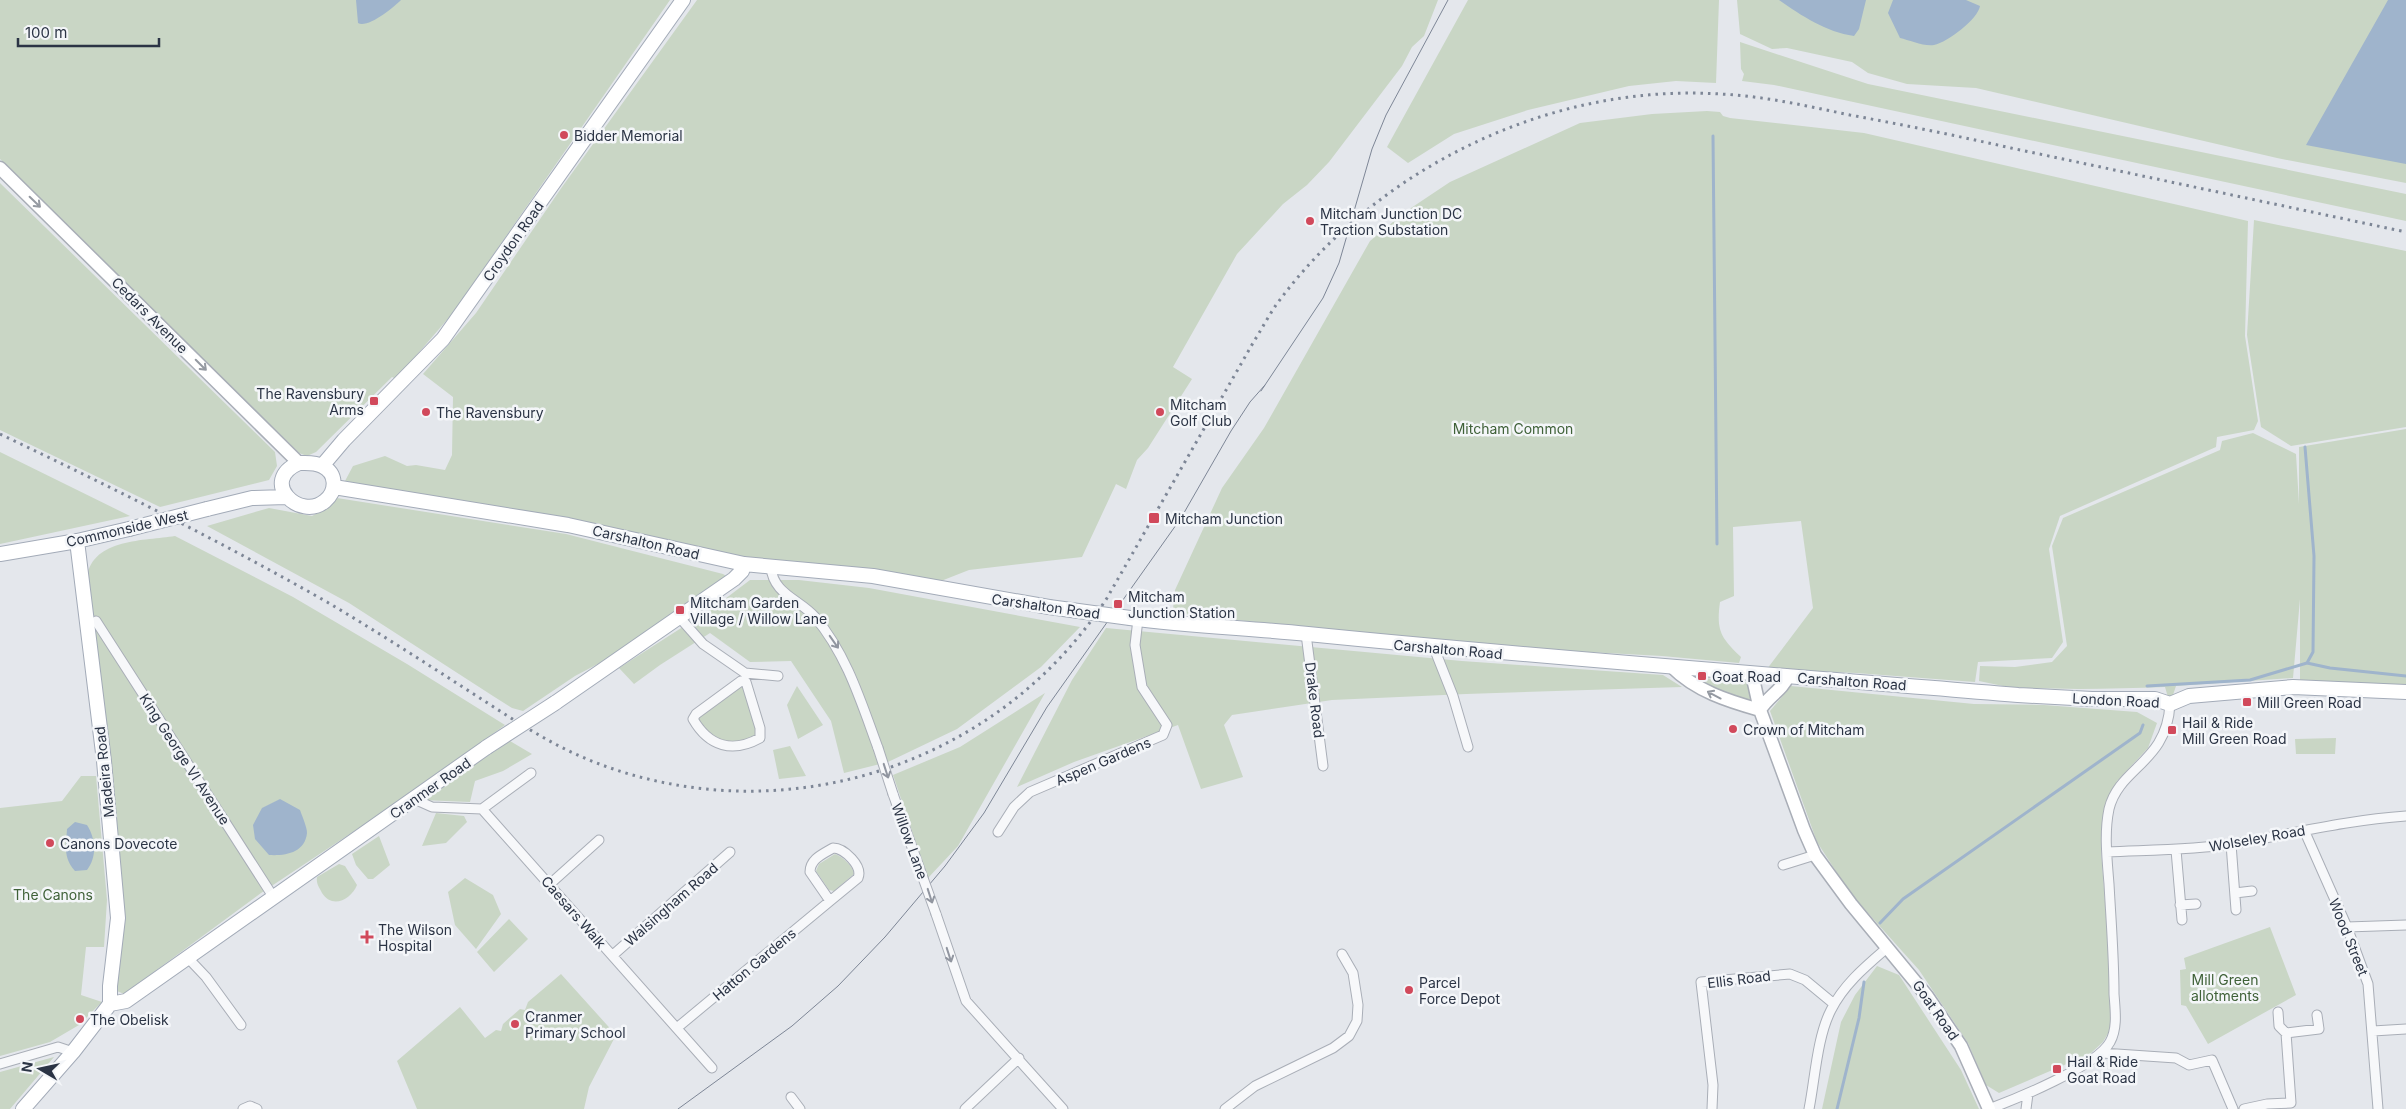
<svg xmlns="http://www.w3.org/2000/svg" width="2406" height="1109" font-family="Inter,sans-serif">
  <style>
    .green { fill: #c9d6c5 }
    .water { fill: #9fb4cc }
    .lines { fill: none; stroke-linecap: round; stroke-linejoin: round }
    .stream { stroke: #9fb4cc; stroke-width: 3 }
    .street-casing { stroke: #a9aeb7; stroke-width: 11 }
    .secondary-casing { stroke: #a9aeb7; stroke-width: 15 }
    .primary-casing { stroke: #a3abb8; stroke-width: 16 }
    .street { stroke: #f7f8fa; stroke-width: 9 }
    .secondary { stroke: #fff; stroke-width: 12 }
    .primary { stroke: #fff; stroke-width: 14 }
    .tram { stroke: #7d8696; stroke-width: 1 }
    .rail { stroke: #7d8696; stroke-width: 3; stroke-dasharray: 2.5 5; stroke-linecap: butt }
    .street-bridge-casing { stroke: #a9aeb7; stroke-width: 11; stroke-linecap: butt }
    .primary-bridge-casing { stroke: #a3abb8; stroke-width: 16; stroke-linecap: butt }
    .street-bridge { stroke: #f7f8fa; stroke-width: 9 }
    .primary-bridge { stroke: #fff; stroke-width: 14 }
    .oneway { stroke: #959aa2 }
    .oneway2 { stroke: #9196a0 }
    .poi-dot { fill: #d1495b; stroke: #f4f6f9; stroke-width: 2 }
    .labels { text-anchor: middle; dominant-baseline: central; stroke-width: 5; stroke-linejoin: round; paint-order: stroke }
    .poi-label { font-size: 14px; fill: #2b3445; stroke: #f4f6f9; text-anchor: start }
    .street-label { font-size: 14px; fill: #2b3445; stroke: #f4f6f9 }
    .park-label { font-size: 14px; fill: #3f6138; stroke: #f4f6f9 }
  </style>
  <rect width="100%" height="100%" fill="#e4e7ec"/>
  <path class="green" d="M0 0H670L452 314 396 379 392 377 316 452 307 456 299 453 0 159Z
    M697 0H1438L1424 36 1412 47 1402 66 1329 162 1307 185 1283 204 1237 254 1173 367 1192 379 1148 448 1137 460 1126 489 1116 484 1082 557 969 570 941 581 751 561 345 481 353 466 385 456 407 466 416 465 445 470 452 455 453 397 423 374 476 313 562 187Z
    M1468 0H1719L1716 83 1676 81 1629 86 1528 110 1454 134 1408 163 1387 147Z
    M1737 0H2406V171L2401 170 2406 171V183L2277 158 1976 88 1907 84 1868 73 1852 62 1787 48 1772 49 1740 34Z
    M1740 42 1868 84 2406 194V221L1774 85 1742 81 1744 74 1741 69Z
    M1707 111 1720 112 1723 116 1730 118 1864 133 2248 221 2245 336 2258 421 2254 430 2217 437 2216 447 2060 516 2049 549 2063 642 2052 658 1978 662 1975 682 1856 673 1767 669 1813 608 1801 521 1733 527 1734 596 1720 602C1716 631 1721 638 1741 657L1739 663 1662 656 1494 647 1188 615 1173 609 1175 590 1222 488 1264 428 1370 241 1405 212 1450 182 1580 123 1652 114Z
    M0 183 275 452 277 466 269 480 160 507 0 430Z
    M2254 220 2406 251V427L2291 446 2261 427 2247 335Z
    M2406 429V688L2300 684V599L2293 678 2176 686 2170 704 2165 687C2113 689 2060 690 2008 687L2003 694V686L1979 681 1980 666 2015 667 2052 662 2067 646 2052 546 2063 518 2220 450 2222 441 2253 433 2296 454 2299 504V447Z
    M0 452 130 516 0 544Z
    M337 498 566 534 723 574 728 577 611 657 575 676 523 711 512 708 493 696 349 603 207 526 269 508 312 516 327 508Z
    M175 536 293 597 407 664 505 725 416 790 261 893 124 994 117 991C114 964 125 938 124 911 118 809 103 707 89 605 88 596 86 586 87 577 93 538 145 541 175 536Z
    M750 580H799L869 588 1080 627 1041 667 957 729 888 762 844 773 831 721 791 661 750 662 710 633 660 665 634 684 619 668 717 605Z
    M1106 628 1462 661 1663 675 1682 687 1466 694 1332 700 1232 715 1224 725 1243 777 1201 789 1178 725 1074 762 1017 787 1072 680Z
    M1703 678 1748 682 1752 699 1746 701 1700 683Z
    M745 684 759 728 753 741 715 745 696 718Z
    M797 686 823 725 798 739 787 705Z
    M1791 686 1974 704 2044 705 2137 712 2157 723 2148 748 2117 781 2103 814 2101 851 2111 978 2110 1030 2103 1042 2090 1054 1999 1093 1986 1085 1968 1043 1919 970 1850 893 1817 842 1770 711Z
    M1045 693 958 846 928 878 893 775 960 747Z
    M2336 738 2335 754H2296L2295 739Z
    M510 741 532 754 503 771 475 781 470 802 421 800Z
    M790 746 806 776 779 779 773 750Z
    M81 776H96L107 900 104 947H86L81 995 102 1002 79 1025 50 1042 0 1056V808L62 801Z
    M436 813 464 816 467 822 446 843 422 846Z
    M379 836 390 865 373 879H368L356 865 352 854Z
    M835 854C843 857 853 866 854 874L834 891 829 890 816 871 819 864Z
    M339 864 345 866 357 885C351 900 332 909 322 893 319 887 316 884 317 877Z
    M465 878 493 895 501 914 476 949 455 925 448 892Z
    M509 919 528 939 494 972 477 952Z
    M2270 927 2296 995 2208 1044 2186 1006 2181 1005 2180 970 2186 969 2184 958Z
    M1877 966 1899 975 1961 1070 1979 1109H1822L1841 1022 1855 995Z
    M561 974 616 1035 589 1087 584 1109H417L397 1061 460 1007 485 1038 496 1030 501 1031 503 1024 520 1009 525 1010 528 1002Z
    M54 1057 10 1109H0V1072Z"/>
  <path class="water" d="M356 0H401C393 8 367 29 358 23Z
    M1779 0H1866L1859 29 1854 36C1826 32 1802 16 1779 0Z
    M1893 0H1966L1980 6C1978 19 1948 42 1934 45 1925 47 1909 40 1900 38L1888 13Z
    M2388 0H2406V164L2306 145Z
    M280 799 300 810C302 816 307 827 307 833 305 853 285 856 269 855L255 839 253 825 262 808Z
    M75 822 87 825C96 839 97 857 87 870L75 871C63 858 66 846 67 829Z"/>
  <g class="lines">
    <path class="stream" d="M1713 136 1717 544
      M2307 663 2330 668 2406 676
      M2147 686 2250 680 2307 663 2313 652 2314 556 2305 447
      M1880 923 1903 899 2140 733 2143 725
      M1837 1109 1859 1018 1864 982"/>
    <defs>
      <path id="street" d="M771 567C773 594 799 599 815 617 847 655 861 702 878 748
        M680 618 703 644 745 673 778 676
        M96 621 274 898
        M1306 634 1323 766
        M1434 648 1453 696 1468 747
        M741 681 746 682 760 728V738C733 753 709 747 693 719L696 714Z
        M893 794 923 878
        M414 799 432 807 482 809 712 1068
        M482 809 531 773
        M2304 830 2347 927 2368 984 2378 1109
        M998 832 1014 807 1030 792 1163 735 1167 725 1142 687 1135 645 1138 619
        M2231 844 2236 910
        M833 848C844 848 863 866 858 878L830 901 810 872C810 859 823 854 833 848Z
        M2176 850 2182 920
        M2107 852C2149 850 2191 850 2233 844 2291 834 2347 820 2406 816
        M1783 865 1815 855
        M550 884 599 840
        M2235 893 2252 891
        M2180 905 2196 904
        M936 914 966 1001 1063 1109
        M2347 927 2406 925
        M613 955 730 852
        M188 958 206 977 241 1025
        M2278 1012 2279 1026 2286 1033
        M678 1027 830 901
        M2373 1031 2406 1029
        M2102 1053 2176 1058 2189 1065 2212 1060 2233 1109
        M0 1064 58 1047 73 1052
        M791 1097 800 1109
        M243 1109 250 1106 257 1109
        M965 1109 1019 1058
        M1225 1109 1255 1086 1333 1048 1349 1036 1357 1021 1358 1005 1353 973 1342 954
        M1712 1109 1713 1085 1701 982 1790 974 1805 980 1834 1004
        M1809 1109C1815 1079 1817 1037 1831 1010 1844 984 1866 966 1888 947
        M1989 1109C2016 1099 2097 1066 2110 1042 2118 1028 2115 1009 2114 994 2114 957 2111 921 2109 884 2107 859 2104 833 2109 809 2119 767 2167 763 2170 704
        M2026 1109 2028 1094
        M2244 1109 2267 1104 2291 1103 2286 1033 2319 1029 2317 1015"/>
      <path id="secondary" d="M0 168 299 463
        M1672 667C1696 691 1728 701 1760 710
        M1752 674 1760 710 1804 830 1815 855 1851 904 1927 996 1961 1046 1989 1109
        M1760 710C1767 697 1783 690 1788 676"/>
      <path id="primary" d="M299 463C306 463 315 462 322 466 337 473 337 491 325 501 300 522 258 481 299 463Z
        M322 466 344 440 443 339 683 0
        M334 487 568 525 744 564 873 576 1049 607
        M207 509 252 498 286 497
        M77 541 104 761 118 918 110 986V1004
        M0 554 77 541 129 529
        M1130 618C1190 626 1249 628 1308 634 1545 658 1782 675 2018 695L2092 699H2155L2170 704 2189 696 2293 687 2406 692
        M555 703 734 579 742 571 744 564
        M110 1004 126 1001 487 747
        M23 1109 73 1052 110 1004"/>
    </defs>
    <use href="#street" class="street-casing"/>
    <use href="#secondary" class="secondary-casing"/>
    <use href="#primary" class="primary-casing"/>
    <use href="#street" class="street"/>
    <use href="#secondary" class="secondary"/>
    <use href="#primary" class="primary"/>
    <path class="tram" d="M1261 391 1323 298 1339 263 1372 149 1386 115 1448 0
      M678 1109 792 1026 838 986 885 937 945 866 984 813 1047 707 1181 518 1231 431 1250 402 1265 385"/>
    <path class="rail" d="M0 434C111 487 220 541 327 602 376 631 424 662 472 693 508 716 543 740 582 757 771 838 995 771 1107 598L1253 343C1261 330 1268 317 1276 305 1376 168 1550 83 1720 94 1764 96 1807 106 1850 115 1904 125 1958 136 2011 148 2143 176 2274 204 2406 232"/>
    <defs>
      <path id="street-bridge" d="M878 748 893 794
        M923 878 936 914"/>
      <path id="primary-bridge" d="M129 529 207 509
        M1049 607 1130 618
        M487 747 555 703"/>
    </defs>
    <use href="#street-bridge" class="street-bridge-casing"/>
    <use href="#primary-bridge" class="primary-bridge-casing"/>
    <use href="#street-bridge" class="street-bridge"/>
    <use href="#primary-bridge" class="primary-bridge"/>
  </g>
  <defs><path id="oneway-shaft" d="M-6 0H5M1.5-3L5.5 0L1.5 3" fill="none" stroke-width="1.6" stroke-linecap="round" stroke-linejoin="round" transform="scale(1.25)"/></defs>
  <g class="oneway">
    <use href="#oneway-shaft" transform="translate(35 202) rotate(44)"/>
    <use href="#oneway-shaft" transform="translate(201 365) rotate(45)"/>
    <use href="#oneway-shaft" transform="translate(1714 695) rotate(-152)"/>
  </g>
  <g class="oneway2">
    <use href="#oneway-shaft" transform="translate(834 642) rotate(55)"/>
    <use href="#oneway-shaft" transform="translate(886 771) rotate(72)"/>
    <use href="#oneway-shaft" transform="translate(930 896) rotate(72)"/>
    <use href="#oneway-shaft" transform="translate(949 955) rotate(72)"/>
  </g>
  <g class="poi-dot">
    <circle cx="564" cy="135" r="5"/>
    <circle cx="1310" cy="221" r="5"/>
    <rect x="369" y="396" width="10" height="10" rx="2.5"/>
    <circle cx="426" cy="412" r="5"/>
    <circle cx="1160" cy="412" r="5"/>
    <rect x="1148" y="512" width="12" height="12" rx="2.5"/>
    <rect x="1113" y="599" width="10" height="10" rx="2.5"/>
    <rect x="675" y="605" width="10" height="10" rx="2.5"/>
    <rect x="1697" y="671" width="10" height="10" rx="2.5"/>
    <rect x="2242" y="697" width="10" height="10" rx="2.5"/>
    <circle cx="1733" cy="729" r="5"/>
    <rect x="2167" y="725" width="10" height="10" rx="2.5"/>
    <circle cx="50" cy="843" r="5"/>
    <path d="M364.5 929.5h5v5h5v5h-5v5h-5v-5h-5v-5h5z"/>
    <circle cx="1409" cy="990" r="5"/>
    <circle cx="80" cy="1019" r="5"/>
    <circle cx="515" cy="1024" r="5"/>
    <rect x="2052" y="1064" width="10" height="10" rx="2.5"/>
  </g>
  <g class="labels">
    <g class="poi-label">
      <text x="574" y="135">Bidder Memorial</text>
      <text x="1320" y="213">Mitcham Junction DC<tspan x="1320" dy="16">Traction Substation</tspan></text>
      <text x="364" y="393" text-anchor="end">The Ravensbury<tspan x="364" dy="16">Arms</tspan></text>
      <text x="1170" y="404">Mitcham<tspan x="1170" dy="16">Golf Club</tspan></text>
      <text x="436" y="412">The Ravensbury</text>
      <text x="1165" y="518">Mitcham Junction</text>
      <text x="1128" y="596">Mitcham<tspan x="1128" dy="16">Junction Station</tspan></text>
      <text x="690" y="602">Mitcham Garden<tspan x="690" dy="16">Village / Willow Lane</tspan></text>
      <text x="1712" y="676">Goat Road</text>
      <text x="2257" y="702">Mill Green Road</text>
      <text x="2182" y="722">Hail &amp; Ride<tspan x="2182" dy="16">Mill Green Road</tspan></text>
      <text x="1743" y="729">Crown of Mitcham</text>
      <text x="60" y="843">Canons Dovecote</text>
      <text x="378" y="929">The Wilson<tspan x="378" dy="16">Hospital</tspan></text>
      <text x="1419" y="982">Parcel<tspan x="1419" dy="16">Force Depot</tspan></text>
      <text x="525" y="1016">Cranmer<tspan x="525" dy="16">Primary School</tspan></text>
      <text x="90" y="1019">The Obelisk</text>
      <text x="2067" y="1061">Hail &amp; Ride<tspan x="2067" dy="16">Goat Road</tspan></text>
    </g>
    <g class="street-label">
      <text transform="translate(513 241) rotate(-55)">Croydon Road</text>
      <text transform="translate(150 315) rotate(45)">Cedars Avenue</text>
      <text transform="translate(127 528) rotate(-13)">Commonside West</text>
      <text transform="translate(646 542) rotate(13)">Carshalton Road</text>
      <text transform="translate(1046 606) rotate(8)">Carshalton Road</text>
      <text transform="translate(1448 649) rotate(5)">Carshalton Road</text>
      <text transform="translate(1852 681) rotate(4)">Carshalton Road</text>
      <text transform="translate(1315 700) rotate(83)">Drake Road</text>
      <text transform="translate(2116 700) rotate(3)">London Road</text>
      <text transform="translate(185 759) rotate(57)">King George VI Avenue</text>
      <text transform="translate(1103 761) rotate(-23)">Aspen Gardens</text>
      <text transform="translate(104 772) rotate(-96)">Madeira Road</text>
      <text transform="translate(430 788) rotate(-35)">Cranmer Road</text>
      <text transform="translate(2257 838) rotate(-10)">Wolseley Road</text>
      <text transform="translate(910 841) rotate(70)">Willow Lane</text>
      <text transform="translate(671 904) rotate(-41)">Walsingham Road</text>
      <text transform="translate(574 912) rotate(49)">Caesars Walk</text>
      <text transform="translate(2349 937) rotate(68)">Wood Street</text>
      <text transform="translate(754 964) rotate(-40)">Hatton Gardens</text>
      <text transform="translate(1739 979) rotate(-7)">Ellis Road</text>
      <text transform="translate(1936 1010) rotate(55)">Goat Road</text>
    </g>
    <g class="park-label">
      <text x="1513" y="428">Mitcham Common</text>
      <text x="53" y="894">The Canons</text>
      <text x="2225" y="979">Mill Green<tspan x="2225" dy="16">allotments</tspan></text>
    </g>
  </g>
  <g transform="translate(40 1069) rotate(279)" stroke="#f4f6f9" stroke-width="4" paint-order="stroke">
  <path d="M0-4L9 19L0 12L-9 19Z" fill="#2b3445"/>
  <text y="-8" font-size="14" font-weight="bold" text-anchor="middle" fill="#2b3445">N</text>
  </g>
  <path d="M18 38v8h141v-8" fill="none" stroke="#2b3445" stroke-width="2.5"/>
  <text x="25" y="38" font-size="15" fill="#2b3445" stroke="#f4f6f9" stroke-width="4" paint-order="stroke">100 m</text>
</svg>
